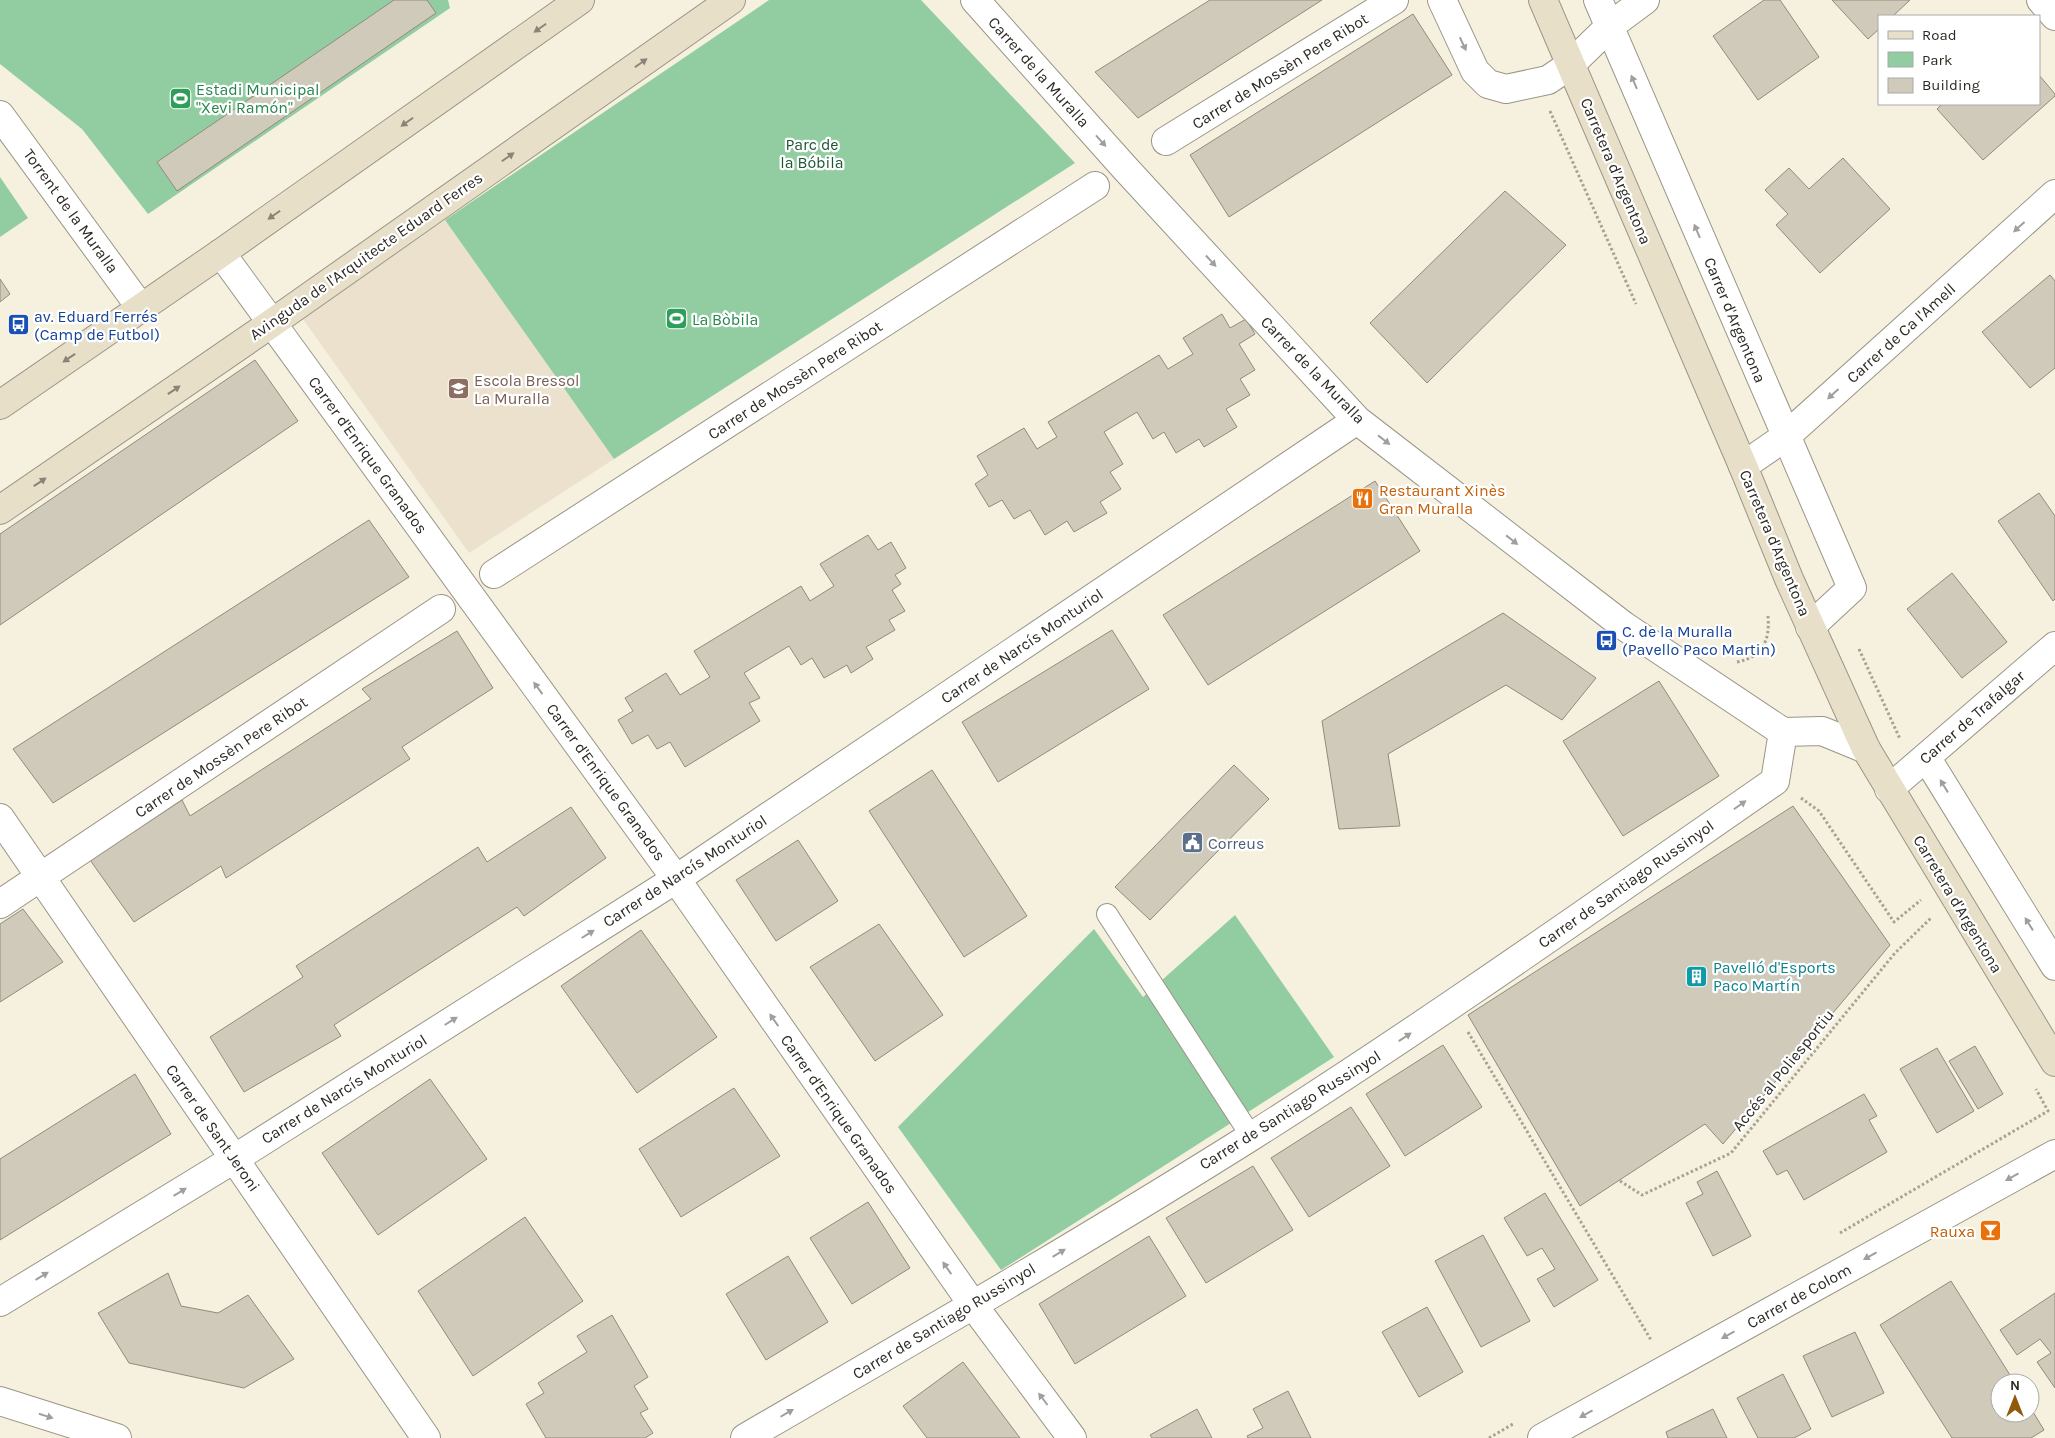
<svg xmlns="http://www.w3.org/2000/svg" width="2055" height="1438" font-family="Karla,sans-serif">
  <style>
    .education { fill: #ebe1cd }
    .green { fill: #92cda2 }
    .building { fill: #d0caba; stroke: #908b7c }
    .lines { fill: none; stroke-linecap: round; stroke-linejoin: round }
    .lane-casing { stroke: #9a9586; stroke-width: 22 }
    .street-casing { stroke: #9a9586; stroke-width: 30 }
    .secondary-casing { stroke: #9a9586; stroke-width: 30 }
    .path { stroke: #a6a295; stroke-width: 3; stroke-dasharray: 2.5 2.5; stroke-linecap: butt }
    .lane { stroke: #fff; stroke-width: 20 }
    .street { stroke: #fff; stroke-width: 28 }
    .secondary { stroke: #e8dfc9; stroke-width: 28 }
    .oneway { fill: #8a8476 }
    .oneway2 { fill: #a09f9c }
    .labels { text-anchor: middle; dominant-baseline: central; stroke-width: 4.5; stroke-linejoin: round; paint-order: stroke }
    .street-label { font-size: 16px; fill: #2b2923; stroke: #fff }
    .leisure-label { font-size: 16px; fill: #27864d; stroke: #fff; text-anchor: start }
    .park-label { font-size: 16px; fill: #1f5733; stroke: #fff }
    .transit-label { font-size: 16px; fill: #164399; stroke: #fff; text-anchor: start }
    .education-label { font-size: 16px; fill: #785e54; stroke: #fff; text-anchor: start }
    .food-label { font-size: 16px; fill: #c56008; stroke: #fff; text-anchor: start }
    .service-label { font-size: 16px; fill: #4e5e75; stroke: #fff; text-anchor: start }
    .culture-label { font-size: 16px; fill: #0d838f; stroke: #fff; text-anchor: start }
  </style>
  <rect width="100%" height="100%" fill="#f6f0df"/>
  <path class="education" d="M445 220 614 459 469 553 303 319Z"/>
  <path class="green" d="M0 0H448L450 8 148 214 82 129 0 64Z
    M769 0H921L1075 163 614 459 445 220Z
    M0 177 28 218 0 237Z
    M1235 915 1334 1057 1001 1270 898 1127 1094 929 1143 997Z"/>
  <path class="building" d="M394 0H427L436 13 177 191 157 162Z
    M1210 0H1322L1138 118 1095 72Z
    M1764 0H1780L1819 57 1758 100 1713 36Z
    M1832 0H1910L1893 16H1879V29L1868 39Z
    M1413 14 1452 75 1229 217 1190 155Z
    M2039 75 2055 94V96L1983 160 1937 109 1942 104H2039Z
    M1843 158 1890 209 1820 273 1776 225 1788 214 1765 190 1789 168 1809 189Z
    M1505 191 1566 245 1427 383 1370 323Z
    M2050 275 2055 281V368L2030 388 1982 332Z
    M0 279 10 294 0 302Z
    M1222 314 1230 328 1246 319 1255 334 1239 344 1255 370 1240 379 1250 395 1226 409 1237 427 1204 447 1199 439 1176 453 1164 432 1153 439 1137 412 1104 432 1123 464 1110 472 1121 489 1100 502 1107 513 1074 532 1067 521 1045 535 1030 510 1014 519 1002 500 989 507 975 484 988 475 977 456 1024 428 1037 449 1057 437 1048 422 1159 355 1168 369 1193 354 1183 338Z
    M255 360 298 421 0 625V534Z
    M1375 481 1420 551 1208 685 1163 615Z
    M2039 493 2055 516V599L2053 601 1998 521Z
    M369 520 409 577 53 803 13 749Z
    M868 535 878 550 891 542 906 568 895 575 901 584 892 590 905 611 889 620 895 630 866 647 873 659 851 673 847 665 824 678 812 658 801 665 789 646 744 673 760 698 749 703 760 721 685 767 670 742 657 749 648 735 632 744 618 720 633 711 625 698 666 673 680 695 710 677 694 651 801 586 810 601 834 586 820 564Z
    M1952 573 2007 642 1962 678 1907 609Z
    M1503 613 1596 678 1562 720 1506 685 1388 754 1400 826 1339 829 1322 721Z
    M1112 630 1149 689 998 782 962 722Z
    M457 631 493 688 402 747 410 759 226 878 221 866 134 922 90 860 182 800 190 816 371 699 362 689Z
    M1659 681 1719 776 1623 836 1563 741Z
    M1234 765 1269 799 1150 920 1115 887Z
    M932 770 1027 916 964 957 869 811Z
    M1793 806 1890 945 1723 1144 1705 1124 1580 1206 1468 1015Z
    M571 807 606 858 524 916 517 907 334 1025 341 1036 244 1092 210 1037 303 977 296 966 478 847 487 862Z
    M798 840 838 901 776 941 736 880Z
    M23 909 63 962 0 1002V924Z
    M879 924 943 1015 875 1061 810 967Z
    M641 930 717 1037 637 1093 561 986Z
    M1443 1045 1482 1107 1405 1156 1366 1094Z
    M1975 1046 2003 1094 1978 1109 1949 1061Z
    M1937 1048 1974 1111 1937 1133 1900 1069Z
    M135 1074 171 1134 0 1240V1159Z
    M430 1079 487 1159 378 1235 322 1153Z
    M734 1088 780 1156 681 1217 639 1149Z
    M1864 1094 1877 1116 1869 1120 1887 1152 1804 1200 1787 1170 1777 1175 1763 1151Z
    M1351 1107 1390 1166 1309 1217 1271 1158Z
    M1253 1166 1293 1230 1206 1283 1166 1218Z
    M1717 1171 1751 1236 1713 1256 1686 1203 1703 1194 1697 1182Z
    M1545 1193 1598 1280 1554 1307 1537 1279 1555 1269 1542 1248 1527 1256 1504 1218Z
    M868 1202 910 1268 852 1304 810 1238Z
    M525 1217 583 1301 473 1376 418 1291Z
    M1483 1235 1530 1321 1481 1347 1435 1261Z
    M1149 1236 1186 1296 1075 1364 1039 1304Z
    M788 1256 828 1322 766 1360 726 1294Z
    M168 1273 181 1306 218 1313 248 1295 294 1359 244 1388 129 1363 98 1313Z
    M1951 1281 2015 1383H2000V1413H2030V1407L2044 1430 2031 1438H1952L1880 1325Z
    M2055 1293V1388L2037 1362 2051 1353 2040 1339 2017 1355 2000 1330Z
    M1427 1307 1463 1372 1419 1397 1382 1332Z
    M612 1315 648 1377 634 1386 648 1409 640 1413 653 1433 645 1438H546L526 1404 544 1393 538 1383 587 1352 577 1336Z
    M1855 1332 1884 1393 1832 1417 1803 1356Z
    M963 1362 1020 1438H927L903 1406Z
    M1783 1374 1811 1429 1794 1438H1758L1737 1398Z
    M1288 1391 1311 1438H1248L1247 1436 1263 1428 1253 1409Z
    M1197 1409 1212 1438H1152L1150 1435Z
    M1713 1409 1727 1438H1668L1666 1432Z"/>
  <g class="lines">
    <defs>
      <path id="lane" d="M1107 914 1251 1136"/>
      <path id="street" d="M975 0 1124 167 1357 420 1624 626 1783 732 1822 731 1866 749
        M1442 0 1475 71 1488 84 1506 89 1548 80 1570 65 1610 26 1645 0
        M1598 0 1852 588 1810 627
        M2041 0 2055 16
        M0 115 141 308
        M1166 141 1394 0
        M221 253 676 879 973 1305 1072 1438
        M1743 466 1785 437 2055 194
        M494 574 1095 186
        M1926 757 2055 966
        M1889 789 2055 646
        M0 818 426 1438
        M0 904 441 609
        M0 1302 234 1159 676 879 1357 420
        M0 1401 117 1438
        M745 1438C915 1339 1085 1241 1252 1136 1430 1023 1602 901 1775 781L1783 732
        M1542 1438 2055 1154"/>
      <path id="secondary" d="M1543 0 1743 466 1789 579 1866 749 2055 1062
        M0 405 221 253 580 0
        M0 510 272 323 731 0"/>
    </defs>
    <use href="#lane" class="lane-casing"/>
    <use href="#street" class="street-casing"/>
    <use href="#secondary" class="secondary-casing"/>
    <path class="path" d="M1550 111 1636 304
      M1859 649 1900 739
      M1737 662C1763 657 1770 640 1768 616
      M1801 798 1819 811 1894 922 1921 900
      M1468 1032 1651 1340
      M1620 1181 1642 1195 1731 1153 1895 953 1932 917
      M1840 1233 2048 1111 2036 1089
      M1489 1438 1513 1424"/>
    <use href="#lane" class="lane"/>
    <use href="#street" class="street"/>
    <use href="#secondary" class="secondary"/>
  </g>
  <defs><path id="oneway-solid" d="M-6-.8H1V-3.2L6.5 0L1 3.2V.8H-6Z" transform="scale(1.25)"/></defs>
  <g class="oneway">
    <use href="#oneway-solid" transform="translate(540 28) rotate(145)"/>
    <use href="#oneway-solid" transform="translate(641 63) rotate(-35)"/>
    <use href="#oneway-solid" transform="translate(407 122) rotate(145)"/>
    <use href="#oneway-solid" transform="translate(508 157) rotate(-35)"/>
    <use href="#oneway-solid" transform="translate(274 215) rotate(145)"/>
    <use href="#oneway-solid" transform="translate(69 358) rotate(146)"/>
    <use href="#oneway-solid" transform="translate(174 390) rotate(-34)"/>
    <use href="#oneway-solid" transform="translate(40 482) rotate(-34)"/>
  </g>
  <g class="oneway2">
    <use href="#oneway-solid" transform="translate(1463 44) rotate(65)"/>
    <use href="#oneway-solid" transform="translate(1634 82) rotate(-113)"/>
    <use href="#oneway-solid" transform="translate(1101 141) rotate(48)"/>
    <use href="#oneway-solid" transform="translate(2019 227) rotate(138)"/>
    <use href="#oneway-solid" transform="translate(1697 231) rotate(-113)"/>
    <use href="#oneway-solid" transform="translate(1211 261) rotate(47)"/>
    <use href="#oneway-solid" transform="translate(1833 394) rotate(138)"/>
    <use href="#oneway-solid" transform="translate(1384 440) rotate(38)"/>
    <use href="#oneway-solid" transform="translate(1512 540) rotate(38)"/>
    <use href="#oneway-solid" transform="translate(538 688) rotate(-126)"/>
    <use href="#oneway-solid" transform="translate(1944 786) rotate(-122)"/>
    <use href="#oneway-solid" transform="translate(1740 805) rotate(-35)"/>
    <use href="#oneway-solid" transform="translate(2029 924) rotate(-122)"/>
    <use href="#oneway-solid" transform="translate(588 934) rotate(-32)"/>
    <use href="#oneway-solid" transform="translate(774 1020) rotate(-125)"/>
    <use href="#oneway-solid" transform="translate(451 1021) rotate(-32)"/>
    <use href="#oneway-solid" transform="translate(1405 1037) rotate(-33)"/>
    <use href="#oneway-solid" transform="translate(2012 1177) rotate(151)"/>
    <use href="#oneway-solid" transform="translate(180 1192) rotate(-31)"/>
    <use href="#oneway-solid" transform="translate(1059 1253) rotate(-31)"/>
    <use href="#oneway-solid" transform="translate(1870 1256) rotate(151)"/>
    <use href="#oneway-solid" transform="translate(947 1268) rotate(-125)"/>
    <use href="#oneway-solid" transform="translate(42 1276) rotate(-31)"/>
    <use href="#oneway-solid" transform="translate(1728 1335) rotate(151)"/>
    <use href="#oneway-solid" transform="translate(1043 1399) rotate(-127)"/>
    <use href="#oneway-solid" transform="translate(787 1413) rotate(-30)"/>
    <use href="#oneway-solid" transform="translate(1586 1414) rotate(151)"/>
    <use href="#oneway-solid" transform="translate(46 1416) rotate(18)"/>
  </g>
  <defs>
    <symbol id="stadium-square" viewBox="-11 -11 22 22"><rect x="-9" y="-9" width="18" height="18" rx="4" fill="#2e9e5b" stroke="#fff"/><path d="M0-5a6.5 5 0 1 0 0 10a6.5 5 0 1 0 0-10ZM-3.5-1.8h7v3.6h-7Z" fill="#fff"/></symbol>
    <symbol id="bus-square" viewBox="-11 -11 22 22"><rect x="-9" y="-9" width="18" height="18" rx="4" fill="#1a4fb4" stroke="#fff"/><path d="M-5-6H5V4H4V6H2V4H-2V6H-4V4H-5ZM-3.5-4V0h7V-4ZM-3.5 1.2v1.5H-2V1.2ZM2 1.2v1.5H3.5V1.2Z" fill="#fff"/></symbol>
    <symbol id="school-square" viewBox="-11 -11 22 22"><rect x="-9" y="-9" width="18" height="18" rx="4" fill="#8d6e63" stroke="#fff"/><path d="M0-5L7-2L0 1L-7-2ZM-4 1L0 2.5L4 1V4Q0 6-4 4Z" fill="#fff"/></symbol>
    <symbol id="restaurant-square" viewBox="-11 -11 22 22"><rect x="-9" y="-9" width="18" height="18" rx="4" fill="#e8710a" stroke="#fff"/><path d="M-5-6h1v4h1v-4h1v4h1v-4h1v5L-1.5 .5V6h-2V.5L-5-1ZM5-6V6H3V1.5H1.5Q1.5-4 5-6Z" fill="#fff"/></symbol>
    <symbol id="civic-square" viewBox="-11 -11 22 22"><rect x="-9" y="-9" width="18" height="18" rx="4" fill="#5c6f8a" stroke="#fff"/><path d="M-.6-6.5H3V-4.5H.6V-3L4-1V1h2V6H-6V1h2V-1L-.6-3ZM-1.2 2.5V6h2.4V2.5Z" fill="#fff"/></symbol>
    <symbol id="building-square" viewBox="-11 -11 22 22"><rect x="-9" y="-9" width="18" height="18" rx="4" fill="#0f9aa8" stroke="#fff"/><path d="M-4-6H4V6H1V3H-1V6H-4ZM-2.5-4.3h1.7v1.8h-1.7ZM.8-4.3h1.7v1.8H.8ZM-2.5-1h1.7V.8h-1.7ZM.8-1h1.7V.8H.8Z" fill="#fff"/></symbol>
    <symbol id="bar-square" viewBox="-11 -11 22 22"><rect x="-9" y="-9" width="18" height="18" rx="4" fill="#e8710a" stroke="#fff"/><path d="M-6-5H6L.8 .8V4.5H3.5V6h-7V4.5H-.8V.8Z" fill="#fff"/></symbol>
  </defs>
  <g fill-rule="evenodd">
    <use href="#stadium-square" x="168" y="86" width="25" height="25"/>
    <use href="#stadium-square" x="664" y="306" width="25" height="25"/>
    <use href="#bus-square" x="6" y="312" width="25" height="25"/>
    <use href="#school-square" x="446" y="376" width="25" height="25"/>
    <use href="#restaurant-square" x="1350" y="486" width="25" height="25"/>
    <use href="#bus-square" x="1594" y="628" width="25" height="25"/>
    <use href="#civic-square" x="1180" y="830" width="25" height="25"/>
    <use href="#building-square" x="1684" y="964" width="25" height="25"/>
    <use href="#bar-square" x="1978" y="1218" width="25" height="25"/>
  </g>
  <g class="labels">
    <g class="street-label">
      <text transform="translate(1280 71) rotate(-32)">Carrer de Mossèn Pere Ribot</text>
      <text transform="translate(1039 72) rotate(48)">Carrer de la Muralla</text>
      <text transform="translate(1616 171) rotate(67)">Carretera d'Argentona</text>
      <text transform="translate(71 211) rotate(54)">Torrent de la Muralla</text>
      <text transform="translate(366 256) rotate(-35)">Avinguda de l'Arquitecte Eduard Ferres</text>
      <text transform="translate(1735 320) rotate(67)">Carrer d'Argentona</text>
      <text transform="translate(1901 333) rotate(-42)">Carrer de Ca l'Amell</text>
      <text transform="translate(1313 370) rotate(46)">Carrer de la Muralla</text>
      <text transform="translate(795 380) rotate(-33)">Carrer de Mossèn Pere Ribot</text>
      <text transform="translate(368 455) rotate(54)">Carrer d'Enrique Granados</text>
      <text transform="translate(1775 543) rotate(67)">Carretera d'Argentona</text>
      <text transform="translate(1022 646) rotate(-34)">Carrer de Narcís Monturiol</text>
      <text transform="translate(1972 717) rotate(-41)">Carrer de Trafalgar</text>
      <text transform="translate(221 757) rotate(-34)">Carrer de Mossèn Pere Ribot</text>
      <text transform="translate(606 782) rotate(54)">Carrer d'Enrique Granados</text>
      <text transform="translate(685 871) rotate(-33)">Carrer de Narcís Monturiol</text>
      <text transform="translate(1626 884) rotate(-35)">Carrer de Santiago Russinyol</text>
      <text transform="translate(1958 904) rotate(59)">Carretera d'Argentona</text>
      <text transform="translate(1783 1070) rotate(-51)">Accés al Poliesportiu</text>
      <text transform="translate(344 1089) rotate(-32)">Carrer de Narcís Monturiol</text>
      <text transform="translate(1290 1110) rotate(-32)">Carrer de Santiago Russinyol</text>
      <text transform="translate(839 1114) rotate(55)">Carrer d'Enrique Granados</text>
      <text transform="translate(213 1128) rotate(55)">Carrer de Sant Jeroni</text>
      <text transform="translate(1799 1296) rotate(-29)">Carrer de Colom</text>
      <text transform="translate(944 1321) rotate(-31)">Carrer de Santiago Russinyol</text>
    </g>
    <g class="leisure-label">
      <text x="196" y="89">Estadi Municipal<tspan x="196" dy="18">"Xevi Ramón"</tspan></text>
      <text x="692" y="319">La Bòbila</text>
    </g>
    <g class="park-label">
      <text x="812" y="144">Parc de<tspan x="812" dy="18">la Bóbila</tspan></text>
    </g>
    <g class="transit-label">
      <text x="34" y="316">av. Eduard Ferrés<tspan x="34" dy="18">(Camp de Futbol)</tspan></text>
      <text x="1622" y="631">C. de la Muralla<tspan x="1622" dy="18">(Pavello Paco Martin)</tspan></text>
    </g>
    <g class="education-label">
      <text x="474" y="380">Escola Bressol<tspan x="474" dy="18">La Muralla</tspan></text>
    </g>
    <g class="food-label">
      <text x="1379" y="490">Restaurant Xinès<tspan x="1379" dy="18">Gran Muralla</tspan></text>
      <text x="1975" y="1231" text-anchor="end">Rauxa</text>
    </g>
    <g class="service-label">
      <text x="1208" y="843">Correus</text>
    </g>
    <g class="culture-label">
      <text x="1713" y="967">Pavelló d'Esports<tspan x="1713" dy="18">Paco Martín</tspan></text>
    </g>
  </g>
  <rect x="1878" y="15" width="162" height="90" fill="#ffffff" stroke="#aaa9a7"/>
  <rect x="1888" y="31" width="25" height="8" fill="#e8dfc9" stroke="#aaa9a7"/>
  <text x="1922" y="40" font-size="15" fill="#2b2923">Road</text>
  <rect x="1888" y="52" width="25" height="15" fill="#92cda2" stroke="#aaa9a7"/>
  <text x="1922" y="65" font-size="15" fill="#2b2923">Park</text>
  <rect x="1888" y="78" width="25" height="15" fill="#d0caba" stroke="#aaa9a7"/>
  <text x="1922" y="90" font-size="15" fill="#2b2923">Building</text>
  <g transform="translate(2015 1398)"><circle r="24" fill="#ffffff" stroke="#aaa9a7"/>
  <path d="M0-4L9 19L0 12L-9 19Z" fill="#8f5b0b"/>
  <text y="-8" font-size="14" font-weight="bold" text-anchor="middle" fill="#2b2923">N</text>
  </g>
</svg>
